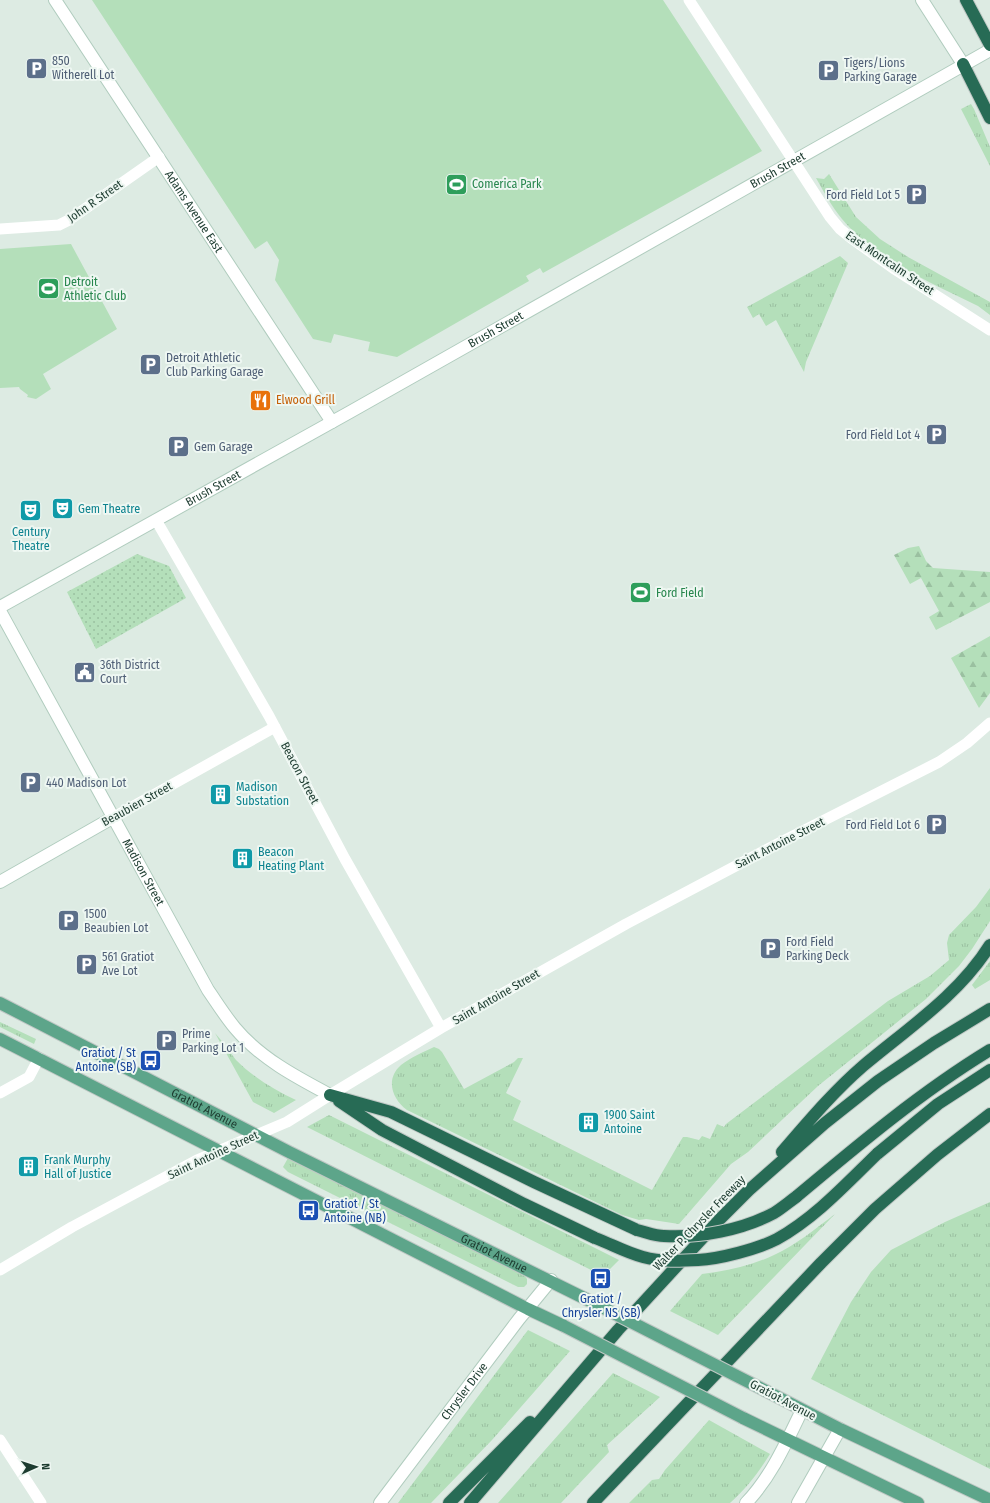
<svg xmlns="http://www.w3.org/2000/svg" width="990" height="1503" font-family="'Fira Sans Condensed',sans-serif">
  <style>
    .grass { fill: url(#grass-tufts) }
    .forest { fill: url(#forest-firs) }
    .park { fill: url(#park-dots) }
    .pitch { fill: #b4dfba }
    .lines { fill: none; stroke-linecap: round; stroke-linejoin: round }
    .secondary-casing { stroke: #b0ccbe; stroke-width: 14 }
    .primary-casing { stroke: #c0c8c5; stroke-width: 14 }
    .highway-casing { stroke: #c0c8c5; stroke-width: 14 }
    .street { stroke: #fff; stroke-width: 11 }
    .secondary { stroke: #fff; stroke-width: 12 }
    .primary { stroke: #5da58a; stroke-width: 12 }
    .highway { stroke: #276b55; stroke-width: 12 }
    .primary-bridge-casing { stroke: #c0c8c5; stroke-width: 14; stroke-linecap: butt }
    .highway-bridge-casing { stroke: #c0c8c5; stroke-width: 14; stroke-linecap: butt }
    .primary-bridge { stroke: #5da58a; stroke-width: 12 }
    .highway-bridge { stroke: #276b55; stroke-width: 12 }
    .labels { text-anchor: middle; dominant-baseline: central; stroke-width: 4; stroke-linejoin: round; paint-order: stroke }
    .service-label { font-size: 12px; fill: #4e5e75; stroke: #eef7f2; text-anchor: start }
    .street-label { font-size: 12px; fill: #1d3c30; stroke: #eef7f2 }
    .leisure-label { font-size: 12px; fill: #27864d; stroke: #eef7f2; text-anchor: start }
    .food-label { font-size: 12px; fill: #c56008; stroke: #eef7f2; text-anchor: start }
    .culture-label { font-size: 12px; fill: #0d838f; stroke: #eef7f2; text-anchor: start }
    .transit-label { font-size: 12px; fill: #164399; stroke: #eef7f2; text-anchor: end }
  </style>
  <defs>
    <pattern id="grass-tufts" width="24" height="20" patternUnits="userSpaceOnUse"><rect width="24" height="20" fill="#b4dfba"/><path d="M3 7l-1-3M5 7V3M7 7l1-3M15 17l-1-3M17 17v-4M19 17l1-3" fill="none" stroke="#9ac0a0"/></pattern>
    <pattern id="forest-firs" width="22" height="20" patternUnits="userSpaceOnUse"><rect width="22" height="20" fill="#b4dfba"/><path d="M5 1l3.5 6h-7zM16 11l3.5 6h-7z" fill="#9ac0a0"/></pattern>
    <pattern id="park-dots" width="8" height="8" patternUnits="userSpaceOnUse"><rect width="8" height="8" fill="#b4dfba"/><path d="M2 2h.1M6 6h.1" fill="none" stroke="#9ac0a0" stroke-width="1.8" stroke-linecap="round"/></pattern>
  </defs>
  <rect width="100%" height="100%" fill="#ddebe3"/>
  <path class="grass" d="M971 104 974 109 990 147V166L961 109Z
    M829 174 856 217 880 239 908 257 990 302V315L978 306C930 282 877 261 842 219 832 207 824 192 816 178L824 179Z
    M840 256 848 263 806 362 804 372 776 320 766 326 759 314 753 318 747 307Z
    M990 888V921L972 949 959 966 926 999 818 1086 748 1152 731 1164 679 1224 646 1219 639 1220 622 1215 407 1110C392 1099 385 1079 401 1065 410 1058 423 1052 434 1047L439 1049 442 1052 464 1089 514 1062 518 1058H523L506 1093 521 1101 513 1120 652 1190 678 1145 683 1137H687L699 1140 702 1136 710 1139 717 1124 724 1127 726 1124 888 1001 930 976 949 960 947 943 949 935 976 907Z
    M990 961V980L975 989 972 985Z
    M0 1022 36 1039 34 1044 0 1027Z
    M215 1033C222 1041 229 1051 236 1060 253 1077 274 1090 296 1100L274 1113 253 1102Z
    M329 1115 619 1260 603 1276 307 1127Z
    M288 1158 524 1275 527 1279V1284L524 1287H518L288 1172 283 1167Z
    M990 1202V1469L811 1379 851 1302 871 1272 891 1250 945 1222Z
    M835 1214 718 1335 670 1311 702 1274C726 1271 751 1266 774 1255 796 1245 815 1229 835 1214Z
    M528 1330 570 1351 492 1440 431 1503H398Z
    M613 1373 660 1397 607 1445 609 1452 561 1503H498Z
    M709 1420 770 1454C758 1473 747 1488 730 1503H629L652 1480 659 1479 665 1470Z"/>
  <path class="forest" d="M919 546 926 561 933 568 990 572V602L936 630 929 617 939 611 921 578 910 584 894 555 908 548Z
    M990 636V693L979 708 951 658Z"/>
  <path class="park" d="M137 554 169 566 186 598 96 649 67 592Z"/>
  <path class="pitch" d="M92 0H663L762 151 543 273 540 268 526 276 529 281 397 357 368 351 370 342 334 334 331 343 313 339 275 280 279 260 267 241 255 249Z
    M71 244 117 329 43 374 51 389 36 399 27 397 28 395 20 389 19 387 0 388V249Z"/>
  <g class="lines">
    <defs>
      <g id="secondary">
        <path id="s1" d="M55 0 332 422"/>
        <path d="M922 0 963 64"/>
        <path id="s2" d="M0 607 350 412 990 50"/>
        <path id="s3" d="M0 611 208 990C217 1003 225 1016 235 1028 260 1058 296 1077 330 1095"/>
        <path d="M0 882 114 817"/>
        <path id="s4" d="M380 1503 519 1319 551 1280"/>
        <path d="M746 1503C771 1477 786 1443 802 1410"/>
        <path d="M798 1503 840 1429"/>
      </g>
      <g id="primary">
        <path id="s5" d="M0 1003 289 1152 584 1298"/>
        <path d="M0 1039 528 1309 564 1326"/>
        <path d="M766 1391 840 1429 990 1500"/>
        <path d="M743 1418 918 1503"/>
      </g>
      <path id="highway" d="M966 0 990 45
        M963 64 990 118
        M330 1095 391 1112 534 1182 637 1230
        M339 1101 382 1130 524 1204 595 1238
        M782 1152C808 1122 833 1092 863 1066 907 1029 959 995 990 945
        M877 1154 938 1104 990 1070
        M796 1197C858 1145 921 1092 990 1050
        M449 1503 530 1422
        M470 1503 618 1330 720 1219 749 1190 825 1123 878 1081 934 1043 990 1009
        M593 1503 821 1263 875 1209 937 1155 990 1114"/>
    </defs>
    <use href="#secondary" class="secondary-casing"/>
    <use href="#primary" class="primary-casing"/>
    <use href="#highway" class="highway-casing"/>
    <path class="street" d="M689 0 830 217 840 229 851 238 893 268 990 330
      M0 229 59 225 69 220 159 157
      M156 520 269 716 345 859 441 1028
      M114 817 275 727
      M0 1093 29 1077 39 1058
      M0 1270 72 1227 197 1160 287 1122 330 1095 441 1028 626 924 781 842 939 762 967 743 990 723
      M0 1440 41 1503"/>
    <use href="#secondary" class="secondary"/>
    <use href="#primary" class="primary"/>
    <use href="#highway" class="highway"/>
    <defs>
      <path id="primary-bridge" d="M584 1298 766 1391
        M564 1326 743 1418"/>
      <path id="highway-bridge" d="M637 1230C646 1232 655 1236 664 1236 700 1238 742 1230 774 1213 782 1208 789 1202 796 1197
        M595 1238C611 1244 627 1253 643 1257 661 1262 680 1261 698 1260 719 1259 758 1249 777 1239 815 1218 846 1184 877 1154"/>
    </defs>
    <use href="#primary-bridge" class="primary-bridge-casing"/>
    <use href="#highway-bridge" class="highway-bridge-casing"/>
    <use href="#primary-bridge" class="primary-bridge"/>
    <use href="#highway-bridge" class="highway-bridge"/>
  </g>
  <defs>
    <symbol id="parking-square" viewBox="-11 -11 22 22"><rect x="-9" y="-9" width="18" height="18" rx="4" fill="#5c6f8a" stroke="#eef7f2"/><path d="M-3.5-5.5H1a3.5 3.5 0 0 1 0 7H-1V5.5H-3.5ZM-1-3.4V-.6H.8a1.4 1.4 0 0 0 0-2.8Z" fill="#fff"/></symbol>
    <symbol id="stadium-square" viewBox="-11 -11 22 22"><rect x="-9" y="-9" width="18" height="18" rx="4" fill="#2e9e5b" stroke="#eef7f2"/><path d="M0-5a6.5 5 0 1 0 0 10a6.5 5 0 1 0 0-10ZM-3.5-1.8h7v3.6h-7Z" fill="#fff"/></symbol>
    <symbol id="restaurant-square" viewBox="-11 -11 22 22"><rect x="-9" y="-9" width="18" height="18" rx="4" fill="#e8710a" stroke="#eef7f2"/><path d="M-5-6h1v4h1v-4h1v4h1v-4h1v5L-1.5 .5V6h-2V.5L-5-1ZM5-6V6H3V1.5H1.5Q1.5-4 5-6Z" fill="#fff"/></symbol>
    <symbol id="theatre-square" viewBox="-11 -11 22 22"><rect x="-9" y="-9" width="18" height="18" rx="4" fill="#0f9aa8" stroke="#eef7f2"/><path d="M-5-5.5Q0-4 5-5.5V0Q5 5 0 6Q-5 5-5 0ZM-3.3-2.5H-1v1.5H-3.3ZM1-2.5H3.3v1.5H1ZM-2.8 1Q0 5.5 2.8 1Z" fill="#fff"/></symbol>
    <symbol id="civic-square" viewBox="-11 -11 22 22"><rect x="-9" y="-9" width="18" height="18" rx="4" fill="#5c6f8a" stroke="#eef7f2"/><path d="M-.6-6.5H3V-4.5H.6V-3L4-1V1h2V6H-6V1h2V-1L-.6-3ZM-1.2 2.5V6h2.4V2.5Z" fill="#fff"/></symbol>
    <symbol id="building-square" viewBox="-11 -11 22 22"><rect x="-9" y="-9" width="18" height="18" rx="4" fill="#0f9aa8" stroke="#eef7f2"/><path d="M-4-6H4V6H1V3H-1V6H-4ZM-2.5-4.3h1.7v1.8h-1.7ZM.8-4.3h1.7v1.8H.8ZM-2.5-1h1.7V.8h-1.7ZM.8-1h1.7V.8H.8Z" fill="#fff"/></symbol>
    <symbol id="bus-square" viewBox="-11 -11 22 22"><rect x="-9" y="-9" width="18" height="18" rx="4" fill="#1a4fb4" stroke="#eef7f2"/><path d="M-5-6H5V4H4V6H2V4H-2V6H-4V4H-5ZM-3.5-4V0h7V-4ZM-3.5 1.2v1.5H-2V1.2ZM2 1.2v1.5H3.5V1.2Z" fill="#fff"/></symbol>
  </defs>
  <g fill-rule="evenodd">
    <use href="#parking-square" x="24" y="56" width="25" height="25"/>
    <use href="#parking-square" x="816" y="58" width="25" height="25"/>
    <use href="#stadium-square" x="444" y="172" width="25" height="25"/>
    <use href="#parking-square" x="904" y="182" width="25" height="25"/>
    <use href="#stadium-square" x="36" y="276" width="25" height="25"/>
    <use href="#parking-square" x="138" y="352" width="25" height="25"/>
    <use href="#restaurant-square" x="248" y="388" width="25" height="25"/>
    <use href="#parking-square" x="924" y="422" width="25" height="25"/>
    <use href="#parking-square" x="166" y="434" width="25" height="25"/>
    <use href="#theatre-square" x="50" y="496" width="25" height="25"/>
    <use href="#theatre-square" x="18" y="498" width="25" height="25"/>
    <use href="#stadium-square" x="628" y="580" width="25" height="25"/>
    <use href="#civic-square" x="72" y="660" width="25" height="25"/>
    <use href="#parking-square" x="18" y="770" width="25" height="25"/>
    <use href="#building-square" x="208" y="782" width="25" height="25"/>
    <use href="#parking-square" x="924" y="812" width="25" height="25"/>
    <use href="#building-square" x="230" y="846" width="25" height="25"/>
    <use href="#parking-square" x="56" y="908" width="25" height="25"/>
    <use href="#parking-square" x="758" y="936" width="25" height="25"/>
    <use href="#parking-square" x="74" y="952" width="25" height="25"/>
    <use href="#parking-square" x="154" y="1028" width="25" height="25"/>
    <use href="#bus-square" x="138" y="1048" width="25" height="25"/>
    <use href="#building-square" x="576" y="1110" width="25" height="25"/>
    <use href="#building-square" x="16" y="1154" width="25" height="25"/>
    <use href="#bus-square" x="296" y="1198" width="25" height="25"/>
    <use href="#bus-square" x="588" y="1266" width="25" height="25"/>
  </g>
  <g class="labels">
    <g class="service-label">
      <text x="52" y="61">850<tspan x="52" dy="14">Witherell Lot</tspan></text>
      <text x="844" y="63">Tigers/Lions<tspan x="844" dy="14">Parking Garage</tspan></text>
      <text x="900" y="195" text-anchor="end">Ford Field Lot 5</text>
      <text x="166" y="358">Detroit Athletic<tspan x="166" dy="14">Club Parking Garage</tspan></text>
      <text x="920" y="435" text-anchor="end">Ford Field Lot 4</text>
      <text x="194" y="447">Gem Garage</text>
      <text x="100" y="665">36th District<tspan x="100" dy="14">Court</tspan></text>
      <text x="46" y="783">440 Madison Lot</text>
      <text x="920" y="825" text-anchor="end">Ford Field Lot 6</text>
      <text x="84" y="914">1500<tspan x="84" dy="14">Beaubien Lot</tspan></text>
      <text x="786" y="942">Ford Field<tspan x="786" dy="14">Parking Deck</tspan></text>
      <text x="102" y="957">561 Gratiot<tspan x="102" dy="14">Ave Lot</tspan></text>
      <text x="182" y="1034">Prime<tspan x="182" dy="14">Parking Lot 1</tspan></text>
    </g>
    <g class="street-label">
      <text stroke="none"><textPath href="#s2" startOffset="892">Brush Street</textPath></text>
      <text transform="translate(95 201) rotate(-35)">John R Street</text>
      <text stroke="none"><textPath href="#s1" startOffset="253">Adams Avenue East</textPath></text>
      <text transform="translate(890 263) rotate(34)">East Montcalm Street</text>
      <text stroke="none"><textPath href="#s2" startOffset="568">Brush Street</textPath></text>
      <text stroke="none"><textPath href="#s2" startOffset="244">Brush Street</textPath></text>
      <text transform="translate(300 773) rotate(62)">Beacon Street</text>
      <text transform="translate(137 804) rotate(-29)">Beaubien Street</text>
      <text transform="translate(780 843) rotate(-27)">Saint Antoine Street</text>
      <text stroke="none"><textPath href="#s3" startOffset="298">Madison Street</textPath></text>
      <text transform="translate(496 997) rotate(-30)">Saint Antoine Street</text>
      <text stroke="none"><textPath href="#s5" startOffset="230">Gratiot Avenue</textPath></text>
      <text transform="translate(213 1155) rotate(-25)">Saint Antoine Street</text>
      <text transform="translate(699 1223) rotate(-46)">Walter P. Chrysler Freeway</text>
      <text stroke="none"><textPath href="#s5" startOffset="554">Gratiot Avenue</textPath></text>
      <text stroke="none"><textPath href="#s4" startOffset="140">Chrysler Drive</textPath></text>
      <text transform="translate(783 1400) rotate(28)">Gratiot Avenue</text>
    </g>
    <g class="leisure-label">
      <text x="472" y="184">Comerica Park</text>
      <text x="64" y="282">Detroit<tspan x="64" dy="14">Athletic Club</tspan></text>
      <text x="656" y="593">Ford Field</text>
    </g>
    <g class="food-label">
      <text x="276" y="400">Elwood Grill</text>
    </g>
    <g class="culture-label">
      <text x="78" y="509">Gem Theatre</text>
      <text x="31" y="532" text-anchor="middle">Century<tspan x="31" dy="14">Theatre</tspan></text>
      <text x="236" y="787">Madison<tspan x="236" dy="14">Substation</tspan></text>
      <text x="258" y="852">Beacon<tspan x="258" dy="14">Heating Plant</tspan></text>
      <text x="604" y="1115">1900 Saint<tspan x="604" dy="14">Antoine</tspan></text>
      <text x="44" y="1160">Frank Murphy<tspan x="44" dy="14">Hall of Justice</tspan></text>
    </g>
    <g class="transit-label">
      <text x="136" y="1053">Gratiot / St<tspan x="136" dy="14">Antoine (SB)</tspan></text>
      <text x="324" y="1204" text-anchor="start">Gratiot / St<tspan x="324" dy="14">Antoine (NB)</tspan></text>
      <text x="601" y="1299" text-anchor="middle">Gratiot /<tspan x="601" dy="14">Chrysler NS (SB)</tspan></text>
    </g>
  </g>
  <g transform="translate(36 1467) rotate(87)" stroke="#eef7f2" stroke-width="3" paint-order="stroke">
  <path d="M0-3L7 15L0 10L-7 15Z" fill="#1d3c30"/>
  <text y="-6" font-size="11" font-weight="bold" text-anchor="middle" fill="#1d3c30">N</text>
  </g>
</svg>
